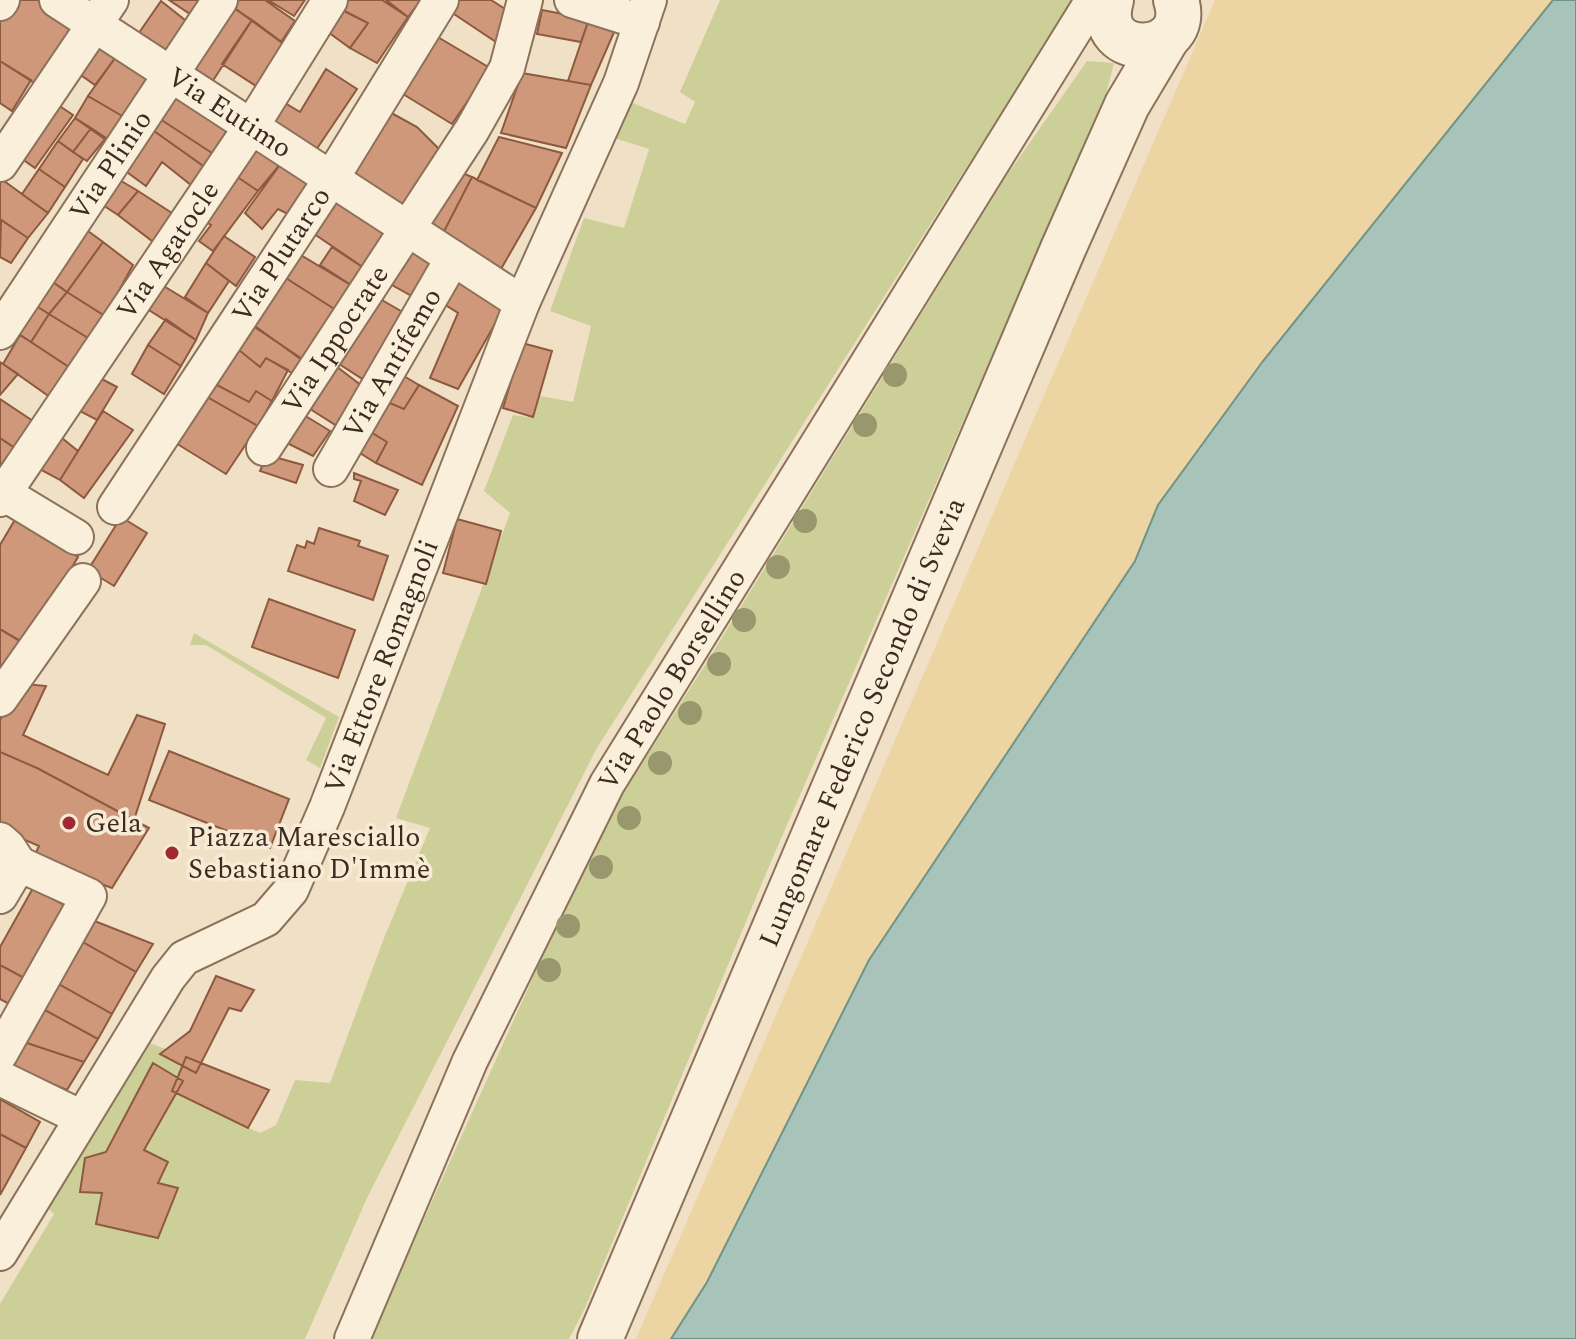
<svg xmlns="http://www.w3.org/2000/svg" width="1576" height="1339" font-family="Spectral,serif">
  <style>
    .green { fill: #cdcf99 }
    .sand { fill: #edd4a3 }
    .water { fill: #a8c4ba; stroke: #6e9387; stroke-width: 2 }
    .building { fill: #d0987b; stroke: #8d593f; stroke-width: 2 }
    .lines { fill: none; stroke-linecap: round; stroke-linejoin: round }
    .minor-casing { stroke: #8d725b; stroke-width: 38 }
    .tertiary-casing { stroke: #8d725b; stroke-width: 48 }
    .minor { stroke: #faefda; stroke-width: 34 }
    .tertiary { stroke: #faefda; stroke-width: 44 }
    .tree { fill: #98976d }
    .poi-dot { fill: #9f2831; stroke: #f7ebd6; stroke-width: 3 }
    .labels { text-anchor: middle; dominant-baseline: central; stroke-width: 7; stroke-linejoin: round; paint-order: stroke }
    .street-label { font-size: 28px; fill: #3d2b1f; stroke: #f7ebd6 }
    .poi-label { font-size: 28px; fill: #3d2b1f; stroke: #f7ebd6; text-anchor: start }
  </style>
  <rect width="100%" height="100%" fill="#f0e1c6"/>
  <path class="green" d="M720 0H1073L597 748 367 1198 305 1339H0V1304L54 1214 46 1207 134 1037 186 1057 172 1092 260 1133 276 1125 295 1080 330 1083 384 938 430 828 396 818 510 513 484 491 513 415 528 417 535 395 573 402 591 326 550 311 584 218 624 228 649 149 611 137 628 101 685 124 695 102 680 92Z
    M1087 61 1114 63 1106 94 773 857 585 1308 569 1339H370L599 831 705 665 1005 178Z
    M194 633 339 717 320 768 306 760 326 718 206 645H190Z"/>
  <path class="sand" d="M1215 0H1553L1158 505 1135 561 671 1339H636Z"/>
  <path class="water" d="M1553 0H1576V1339H671L707 1282 869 960 1135 561 1158 505 1263 361Z"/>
  <path class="building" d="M13 0H44L81 24 39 86 0 61V19Z
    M169 0H207L196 18Z
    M232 0H265L295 21 281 42 229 4Z
    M268 0H305L294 16Z
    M344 0H382L408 17 377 63 350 48 368 23 339 8Z
    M386 0H421L408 17Z
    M450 0H491L513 14 499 44 445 8Z
    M161 1 190 24 160 63 132 43Z
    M224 2 252 20 207 90 179 73Z
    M342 10 368 23 350 48 328 32Z
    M542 10 589 19 581 42 537 34Z
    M589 19 615 30 591 85 568 81Z
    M252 20 287 46 259 88 222 64Z
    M431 33 490 68 452 124 398 91Z
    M95 39 118 54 95 85 75 71Z
    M118 54 157 80 129 120 88 96Z
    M0 61 31 80 12 111 0 103Z
    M326 69 357 89 312 156 262 127 278 99 300 112Z
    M522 73 591 85 566 148 501 133Z
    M172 88 237 133 218 157 154 115Z
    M88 96 129 120 112 144 75 118Z
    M52 101 73 115 35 168 15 154Z
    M386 110 417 127 446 156 404 219 340 178Z
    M154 115 218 157 209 170 147 126Z
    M75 118 91 128 73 152 58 141Z
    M147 126 209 170 196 189 162 162 146 186 120 167Z
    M91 128 106 138 87 161 73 152Z
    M499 137 562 153 536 208 477 180Z
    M58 141 83 159 65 187 39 169Z
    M251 141 282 162 258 191 230 172Z
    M282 162 313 185 294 217 278 209 262 229 245 213Z
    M39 169 65 187 48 213 22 194Z
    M455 170 472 177 439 241 421 230Z
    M230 172 258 191 213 251 199 241 211 225 200 218Z
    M111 175 138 191 118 215 95 200Z
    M472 177 536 208 497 276 439 241Z
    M0 178 48 213 28 238 0 219Z
    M138 191 178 217 156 244 118 215Z
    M330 196 390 236 370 272 307 229Z
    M1 220 28 238 11 263 0 257Z
    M77 223 103 242 67 292 43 275Z
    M224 236 255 257 236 286 206 263Z
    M103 242 133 265 105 316 67 292Z
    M409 246 439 265 417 299 383 280Z
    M332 247 370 272 359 290 320 265Z
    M294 251 359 290 339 312 278 273Z
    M206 263 229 281 208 313 185 297Z
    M454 272 504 308 458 389 430 378 458 313 439 301Z
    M278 273 339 312 305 362 249 322Z
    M43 275 67 292 49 314 27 300Z
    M157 282 208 313 196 340 141 305Z
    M67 292 105 316 88 338 49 314Z
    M375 296 406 314 364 380 333 360Z
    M27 300 49 314 31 342 10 328Z
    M49 314 88 338 69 367 31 342Z
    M166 319 196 340 181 366 148 345Z
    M243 319 308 363 297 376 266 358 260 367 239 350 243 341Z
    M20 335 69 367 50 397 3 364Z
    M243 341 239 350 260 367 266 358 288 370 272 401 256 391 249 402 215 384Z
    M522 343 552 351 533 417 503 408Z
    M148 345 181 366 164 394 132 374Z
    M0 362 18 374 0 395Z
    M332 363 362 386 337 426 307 407Z
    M397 372 419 385 404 409 380 399Z
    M94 375 117 387 97 420 72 407Z
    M215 384 249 402 256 391 272 401 258 426 195 390Z
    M419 385 458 406 422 485 376 463 387 442 366 429 380 399 404 409Z
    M195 390 258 426 226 474 166 437Z
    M0 399 33 421 15 448 0 438Z
    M103 411 133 430 84 498 60 480Z
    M299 412 330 431 313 456 283 441Z
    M366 429 387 442 376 463 355 450Z
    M52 430 78 451 60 480 30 464Z
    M0 438 15 448 0 466Z
    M267 455 303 465 296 483 260 471Z
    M354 473 398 490 385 515 354 501 361 481 354 479Z
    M121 517 147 533 114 586 88 570Z
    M16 518 78 557 26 644 0 629V545Z
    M457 519 501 531 486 584 443 573Z
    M319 528 360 541 358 546 388 556 373 600 288 571 297 545 305 548 307 541 314 544Z
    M269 599 355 630 338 678 252 647Z
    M0 629 21 642 0 677Z
    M25 684 46 686 23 735 108 775 137 715 165 724 134 820 37 768 0 752V720Z
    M169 751 289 799 270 848 149 800Z
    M0 752 37 768 149 828 112 888 33 859 39 846 7 832 0 825Z
    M33 888 66 906 26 979 0 965V947Z
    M92 920 153 944 136 972 81 941Z
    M81 941 136 972 112 1014 57 983Z
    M0 965 26 979 11 1005 0 999Z
    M216 976 254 990 241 1011 229 1008 196 1073 160 1054 190 1031Z
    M57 983 112 1014 98 1039 43 1009Z
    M43 1009 98 1039 84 1062 24 1042Z
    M24 1042 84 1062 67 1090 9 1066Z
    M186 1057 269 1090 248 1128 172 1091Z
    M153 1063 183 1081 144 1150 168 1162 158 1183 178 1188 158 1238 96 1224 102 1193 80 1192 85 1158 106 1152Z
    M0 1099 40 1122 26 1148 0 1134Z
    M0 1134 26 1148 0 1195Z"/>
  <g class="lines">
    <defs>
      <g id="minor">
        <path id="s1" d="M57 0 522 303"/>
        <path d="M572 0 642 22"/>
        <path d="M0 3 2 0"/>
        <path d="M0 164 111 0"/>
        <path id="s2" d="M0 332 220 0"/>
        <path id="s3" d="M264 448 472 130 507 68 525 0"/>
        <path id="s4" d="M331 469 453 258"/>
        <path d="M0 491 76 537"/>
        <path id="s5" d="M0 499 251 127 330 0"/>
        <path id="s6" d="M115 507 331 179 441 0"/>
        <path d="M0 699 83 581"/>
        <path d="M0 840 8 847 19 864 0 896"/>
        <path d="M0 1054 89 896 19 864"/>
        <path d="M0 1078 82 1118"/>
        <path id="s7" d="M0 1253 168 978 184 958 266 919 291 890 327 807 522 303 621 83 649 0"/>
        <path id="s8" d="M352 1339 470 1061 607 784 1093 0"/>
      </g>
      <g id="tertiary">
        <path d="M1111 0C1093 63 1195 58 1176 0"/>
        <path id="s9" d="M600 1339 1063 249 1127 105 1167 38"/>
      </g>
    </defs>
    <use href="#minor" class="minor-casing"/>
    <use href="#tertiary" class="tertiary-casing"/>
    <use href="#minor" class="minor"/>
    <use href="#tertiary" class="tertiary"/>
  </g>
  <g class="tree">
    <circle cx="895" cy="375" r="12"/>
    <circle cx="865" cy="425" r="12"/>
    <circle cx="805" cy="521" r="12"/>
    <circle cx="778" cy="567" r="12"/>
    <circle cx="744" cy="620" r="12"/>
    <circle cx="719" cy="664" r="12"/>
    <circle cx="690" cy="713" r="12"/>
    <circle cx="660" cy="763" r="12"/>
    <circle cx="629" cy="818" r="12"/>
    <circle cx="601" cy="867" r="12"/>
    <circle cx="568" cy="926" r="12"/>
    <circle cx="549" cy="970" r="12"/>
  </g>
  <g class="poi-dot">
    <circle cx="69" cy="823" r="8"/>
    <circle cx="172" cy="853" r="8"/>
  </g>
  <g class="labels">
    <g class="street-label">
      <text stroke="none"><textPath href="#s1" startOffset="206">Via Eutimo</textPath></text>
      <text stroke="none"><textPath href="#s2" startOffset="200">Via Plinio</textPath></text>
      <text stroke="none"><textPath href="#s5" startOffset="300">Via Agatocle</textPath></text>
      <text stroke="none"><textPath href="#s6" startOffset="302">Via Plutarco</textPath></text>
      <text stroke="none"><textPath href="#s3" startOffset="130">Via Ippocrate</textPath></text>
      <text stroke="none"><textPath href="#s4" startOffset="122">Via Antifemo</textPath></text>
      <text stroke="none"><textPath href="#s7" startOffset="718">Via Ettore Romagnoli</textPath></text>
      <text stroke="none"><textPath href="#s8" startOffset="734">Via Paolo Borsellino</textPath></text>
      <text stroke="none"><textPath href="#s9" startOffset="670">Lungomare Federico Secondo di Svevia</textPath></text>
    </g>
    <g class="poi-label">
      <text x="85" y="823">Gela</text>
      <text x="188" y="837">Piazza Maresciallo<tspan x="188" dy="32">Sebastiano D'Immè</tspan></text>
    </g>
  </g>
</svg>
